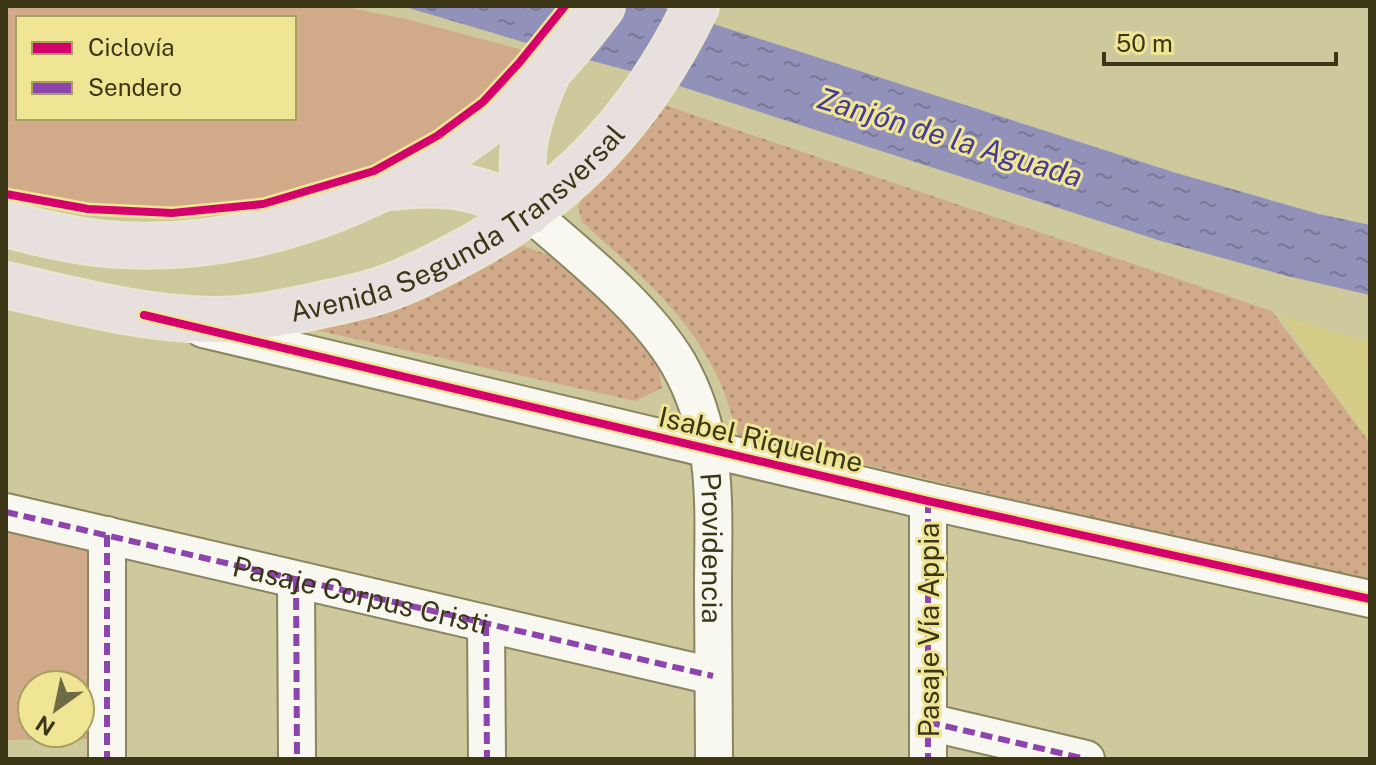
<svg xmlns="http://www.w3.org/2000/svg" width="1376" height="765" font-family="'Public Sans',sans-serif">
  <style>
    .built { fill: #d5cc88 }
    .grass { fill: url(#grass-dots) }
    .park { fill: #d1aa89; fill-rule: evenodd }
    .water { fill: url(#water-ripples) }
    .lines { fill: none; stroke-linecap: round; stroke-linejoin: round }
    .minor-casing { stroke: #898560; stroke-width: 40 }
    .major-casing { stroke: #e9e7d3; stroke-width: 48 }
    .minor { stroke: #f8f7f0; stroke-width: 36 }
    .major { stroke: #e8e0de; stroke-width: 44 }
    .quiet { stroke: #8e44ad; stroke-width: 6; stroke-dasharray: 12 6; stroke-linecap: butt }
    .cycleway-casing { stroke: #f0e595; stroke-width: 13 }
    .cycleway { stroke: #d6006c; stroke-width: 8 }
    .labels { text-anchor: middle; dominant-baseline: central; stroke-width: 6; stroke-linejoin: round; paint-order: stroke }
    .street-label { font-size: 28px; fill: #3b3716; stroke: #f0e595 }
    .water-label { font-size: 30px; font-style: italic; fill: #423b97; stroke: #f0e595 }
  </style>
  <defs>
    <pattern id="grass-dots" width="8" height="8" patternUnits="userSpaceOnUse" patternTransform="scale(2)"><rect width="8" height="8" fill="#d1aa89"/><path d="M2 2h.1M6 6h.1" fill="none" stroke="#ab8b6f" stroke-width="1.8" stroke-linecap="round"/></pattern>
    <pattern id="water-ripples" width="26" height="14" patternUnits="userSpaceOnUse" patternTransform="scale(2)"><rect width="26" height="14" fill="#9291ba"/><path d="M2 4q2-2 4 0t4 0M15 11q2-2 4 0t4 0" fill="none" stroke="#787796"/></pattern>
  </defs>
  <rect width="100%" height="100%" fill="#cec99d"/>
  <path class="built" d="M1281 316 1370 343V444Z"/>
  <path class="grass" d="M661 104 1272 311 1370 443V583L738 435C732 417 727 398 720 382 690 315 634 269 582 222L578 207 583 195Z
    M523 246 549 255 617 311 656 354 662 388 635 401 306 328 447 285Z"/>
  <path class="park" d="M6 6H341L406 19 535 53 520 64 502 86 403 159 334 188 231 210 147 214 61 207 6 194ZM18 18H294V118H18Z
    M6 528 100 549V739L6 740ZM32 685H80V733H32Z"/>
  <path class="water" d="M402 6H658L1173 172 1319 214 1370 225V295L1287 276 1161 241 645 75 540 47Z"/>
  <g class="lines">
    <defs>
      <g id="minor">
        <path id="s1" d="M529 212C578 255 645 307 678 363 720 436 713 508 713 588 713 645 714 702 714 759"/>
        <path d="M203 329 928 501 1370 599"/>
        <path d="M928 501V759"/>
        <path id="s2" d="M6 512 713 676"/>
        <path d="M107 535V759"/>
        <path d="M296 580 297 759"/>
        <path d="M486 624 487 759"/>
        <path d="M928 722 1086 759"/>
      </g>
      <g id="major">
        <path d="M393 187C448 180 480 187 529 212"/>
        <path d="M529 212C515 160 525 124 546 76"/>
        <path d="M6 224C43 234 81 243 120 245 266 253 411 191 521 96 552 70 578 38 602 6"/>
        <path id="s3" d="M6 285C75 301 143 319 214 320 249 320 283 313 316 306 338 301 360 297 381 290 408 281 433 268 458 255 568 197 642 118 696 6"/>
      </g>
    </defs>
    <use href="#minor" class="minor-casing"/>
    <use href="#major" class="major-casing"/>
    <use href="#minor" class="minor"/>
    <use href="#major" class="major"/>
    <path class="quiet" d="M928 501V759
      M6 512 713 676
      M107 535V759
      M296 580 297 759
      M486 624 487 759
      M928 722 1086 759"/>
    <defs>
      <path id="cycleway" d="M6 194 88 209 172 213 263 204 374 171 437 136 483 102 519 63 565 6
        M144 315 928 501 1370 599"/>
    </defs>
    <use href="#cycleway" class="cycleway-casing"/>
    <use href="#cycleway" class="cycleway"/>
  </g>
  <g class="labels">
    <g class="street-label">
      <text stroke="none"><textPath href="#s3" startOffset="480">Avenida Segunda Transversal</textPath></text>
      <text transform="translate(761 439) rotate(13)">Isabel Riquelme</text>
      <text stroke="none"><textPath href="#s1" startOffset="404">Providencia</textPath></text>
      <text stroke="none"><textPath href="#s2" startOffset="364">Pasaje Corpus Cristi</textPath></text>
      <text transform="translate(928 630) rotate(-90)">Pasaje Vía Appia</text>
    </g>
    <g class="water-label">
      <text transform="translate(950 137) rotate(17)">Zanjón de la Aguada</text>
    </g>
  </g>
  <rect width="1376" height="765" fill="none" stroke="#3b3716" stroke-width="16"/>
  <rect x="16" y="16" width="280" height="104" fill="#f0e595" stroke="#a89f62" stroke-width="2"/>
  <rect x="32" y="42" width="40" height="12" fill="#d6006c" stroke="#a89f62" stroke-width="2"/>
  <text x="88" y="56" font-size="24" fill="#3b3716">Ciclovía</text>
  <rect x="32" y="82" width="40" height="12" fill="#8e44ad" stroke="#a89f62" stroke-width="2"/>
  <text x="88" y="96" font-size="24" fill="#3b3716">Sendero</text>
  <g transform="translate(56 709) rotate(213)"><circle r="38" fill="#f0e595" stroke="#a89f62" stroke-width="2"/>
  <path d="M0-6L14 30L0 20L-14 30Z" fill="#6e6a45"/>
  <text y="-12" font-size="22" font-weight="bold" text-anchor="middle" fill="#3b3716">N</text>
  </g>
  <path d="M1104 52v12h232v-12" fill="none" stroke="#3b3716" stroke-width="4"/>
  <text x="1116" y="52" font-size="24" fill="#3b3716" stroke="#f0e595" stroke-width="6" paint-order="stroke">50 m</text>
</svg>
